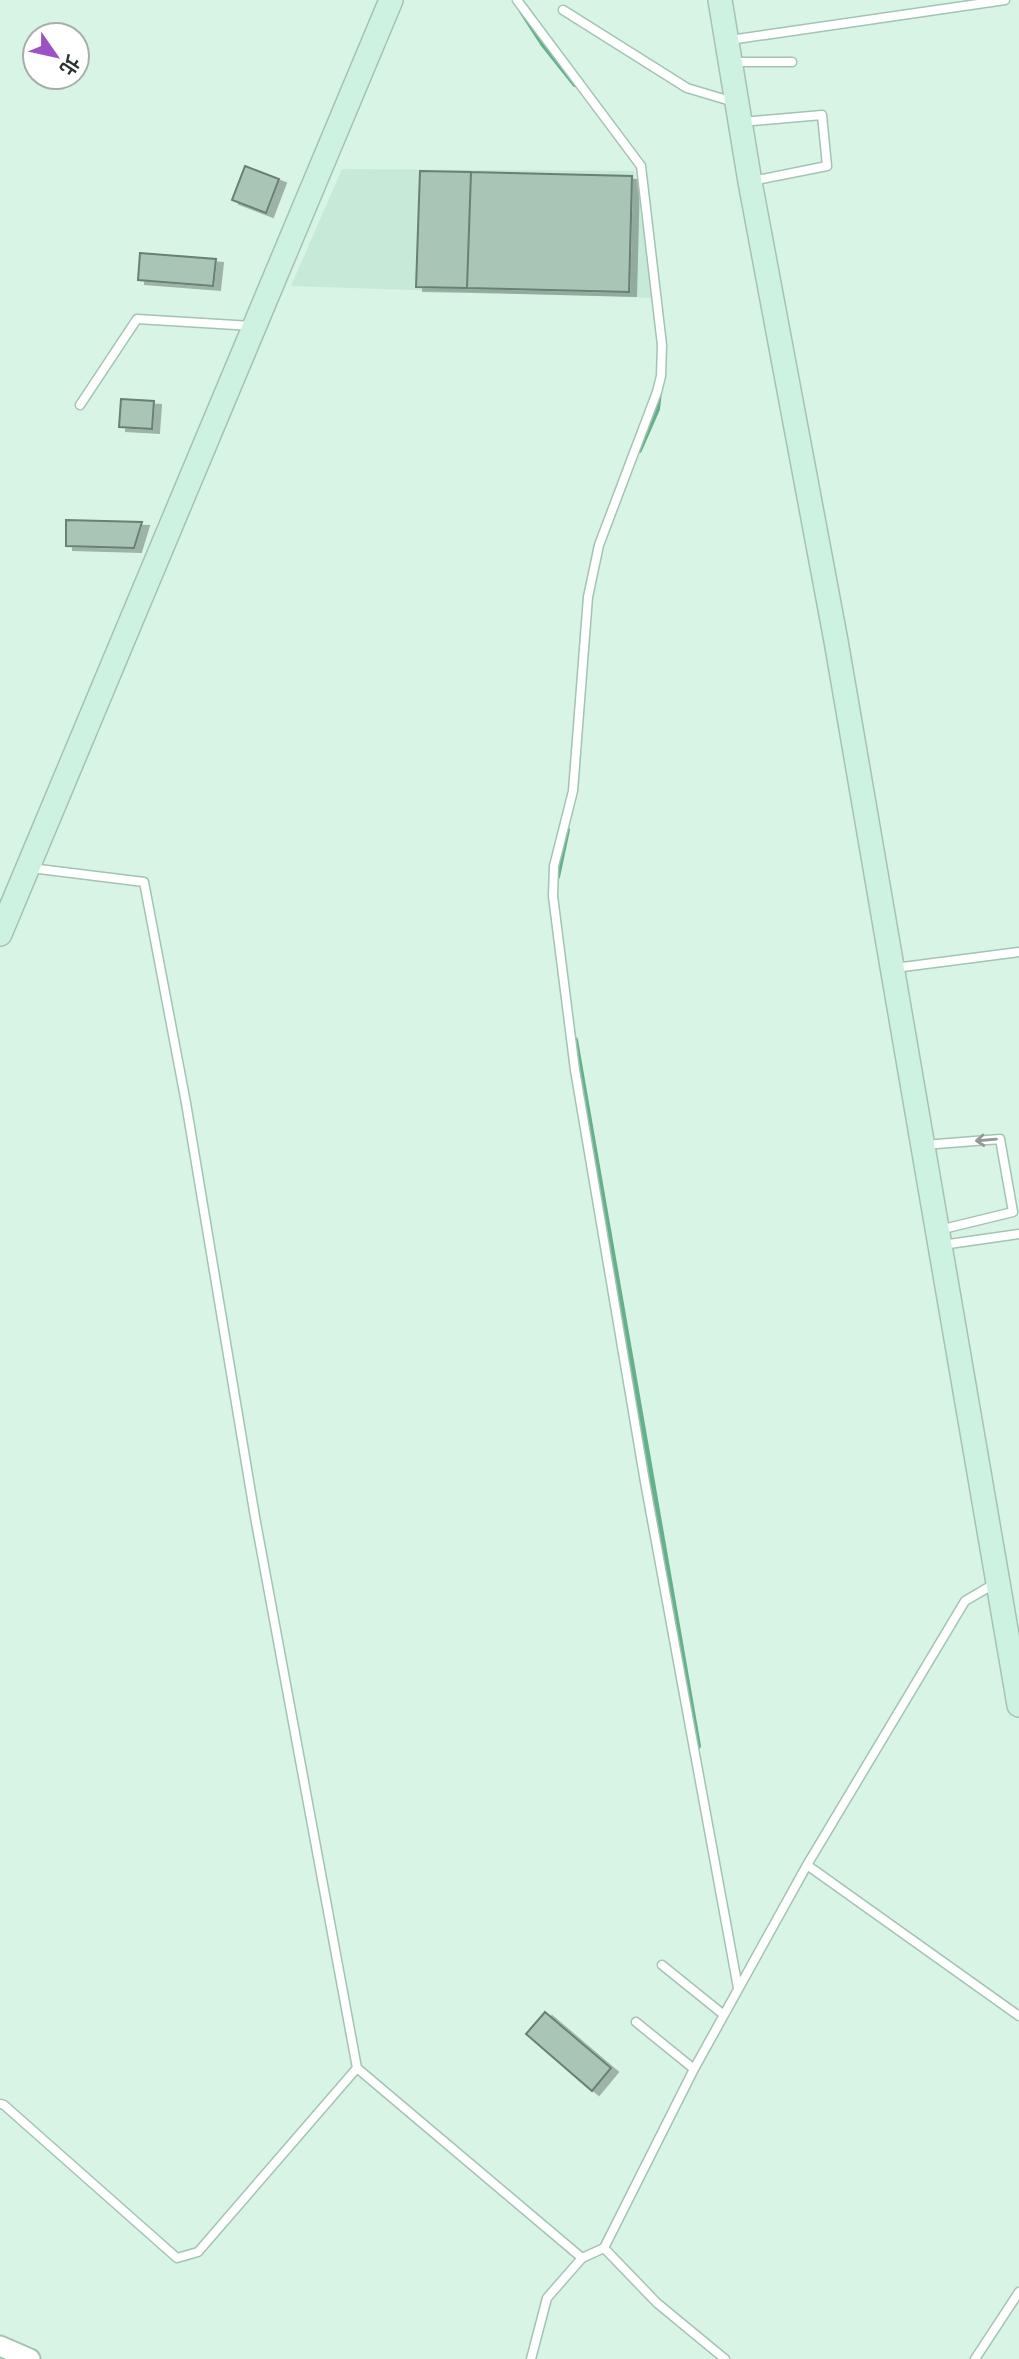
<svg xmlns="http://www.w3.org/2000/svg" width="1019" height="2359" font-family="Overpass,'Noto Sans TC',sans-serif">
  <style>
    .built { fill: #c6ead7 }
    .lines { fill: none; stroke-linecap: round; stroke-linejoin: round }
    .stream { stroke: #63b08a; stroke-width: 6 }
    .building { fill: #a8c5b5; stroke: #678173; stroke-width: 2; filter: url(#shadow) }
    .service-casing { stroke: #a5c2b2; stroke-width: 11 }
    .tertiary-casing { stroke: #a5c2b2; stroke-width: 23 }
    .secondary-casing { stroke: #a5c2b2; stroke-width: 26 }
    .service { stroke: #fff; stroke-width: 8 }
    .tertiary { stroke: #fff; stroke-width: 19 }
    .secondary { stroke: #cef2e2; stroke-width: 23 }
    .oneway { stroke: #939996 }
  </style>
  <defs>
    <filter id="shadow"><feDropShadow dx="7" dy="4" stdDeviation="0" flood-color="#0004"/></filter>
  </defs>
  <rect width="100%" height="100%" fill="#d7f4e4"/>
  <path class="built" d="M342 169 634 171 654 298 291 286Z"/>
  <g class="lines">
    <path class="stream" d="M522 11 544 45 575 84
      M639 450 657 409 659 392
      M557 877 567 830
      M575 1040 698 1746"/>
  </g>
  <path class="building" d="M245 166 279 179 266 213 232 200Z
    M420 171 471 172 467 288 416 287Z
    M471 172 632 176 629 292 467 288Z
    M140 253 216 259 213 286 138 280Z
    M121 399 154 401 152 429 119 427Z
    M66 520 142 522 134 548 66 546Z
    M545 2012 611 2068 592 2091 526 2034Z"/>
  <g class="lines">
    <defs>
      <path id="service" d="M517 0 641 166 662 345 661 376 657 392 599 545 588 597 573 791 554 866 553 896 575 1070 645 1482 738 1988
        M563 10 687 88 734 102
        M730 40 1005 0
        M733 62H792
        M742 122 822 115 827 166 752 181
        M80 405 137 319 252 326
        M31 868 144 882 186 1103 255 1517 357 2068 582 2258
        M895 968 1019 952
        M924 1145 1000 1139 1013 1212 939 1230
        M942 1245 1019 1234
        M807 1865 1019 2016
        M662 1965 724 2015
        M636 2022 694 2069
        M0 2104 4 2105 177 2258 198 2252 357 2068
        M604 2248 657 2303 725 2359
        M531 2359 547 2298 582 2258 604 2248 694 2069 807 1865 965 1601 994 1584
        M975 2359 1019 2292"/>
      <path id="tertiary" d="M0 2346 30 2359"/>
      <path id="secondary" d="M720 0 750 182 836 641 1019 1705
        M0 934 391 0"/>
    </defs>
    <use href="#service" class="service-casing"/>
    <use href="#tertiary" class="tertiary-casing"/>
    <use href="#secondary" class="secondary-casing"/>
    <use href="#service" class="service"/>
    <use href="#tertiary" class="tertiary"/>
    <use href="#secondary" class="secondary"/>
  </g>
  <defs><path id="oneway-shaft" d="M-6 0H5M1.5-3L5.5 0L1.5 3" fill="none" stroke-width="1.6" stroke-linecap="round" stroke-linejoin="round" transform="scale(1.75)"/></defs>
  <use class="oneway" href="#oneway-shaft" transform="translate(986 1140) rotate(175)"/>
  <g transform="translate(56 56) rotate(124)"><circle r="33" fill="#ffffff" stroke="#a9adab" stroke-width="2"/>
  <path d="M0-5L12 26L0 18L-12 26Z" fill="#9b52c5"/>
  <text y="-10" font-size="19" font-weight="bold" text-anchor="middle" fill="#27332c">北</text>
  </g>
</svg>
